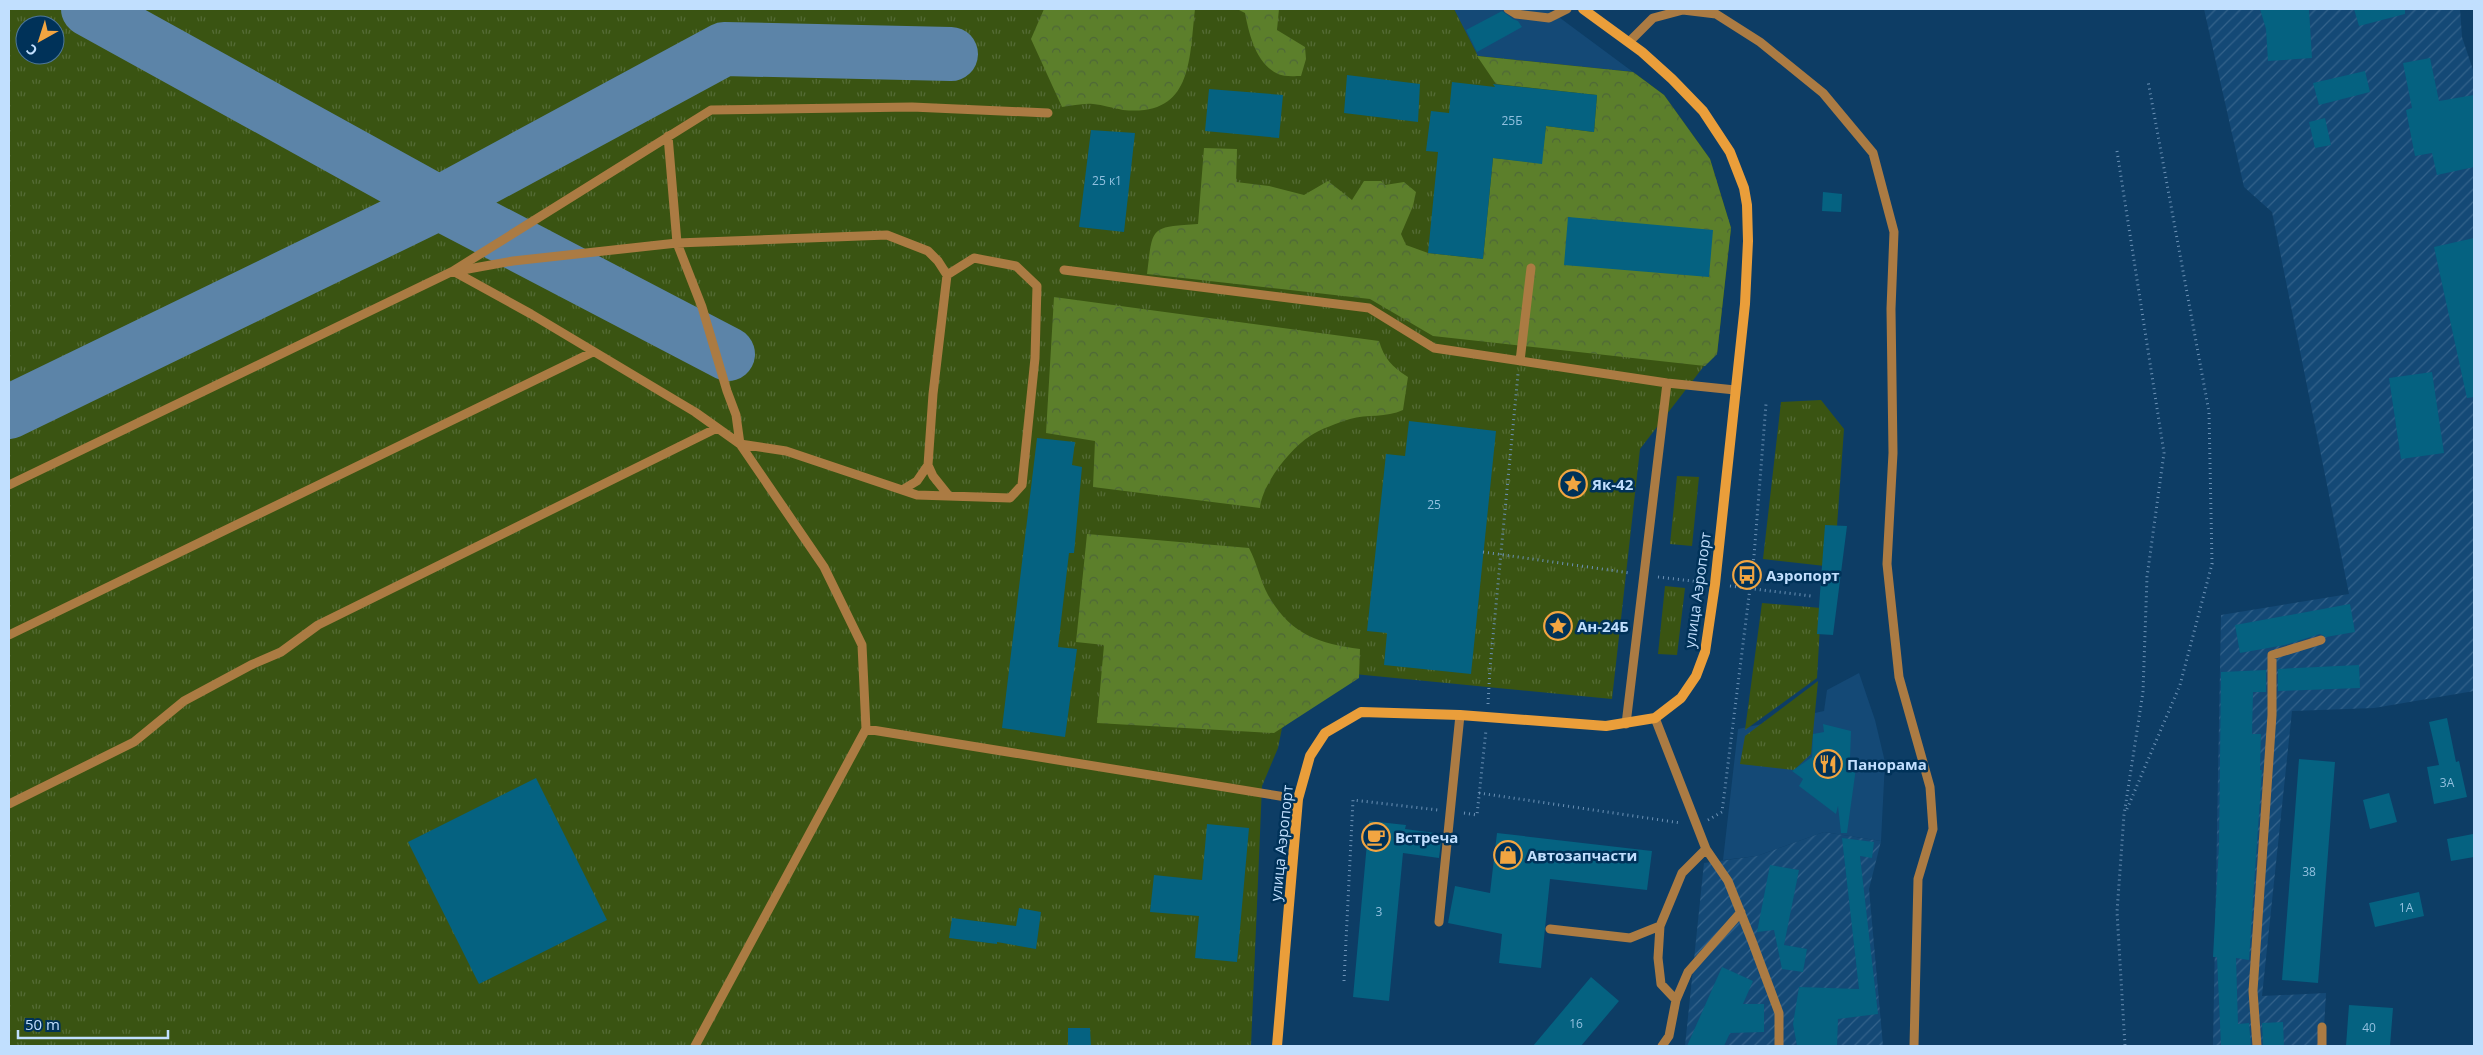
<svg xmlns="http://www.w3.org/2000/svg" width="2483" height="1055" font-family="'Open Sans',sans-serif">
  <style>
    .built { fill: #144976 }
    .industrial { fill: url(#industrial-furrows) }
    .grass { fill: url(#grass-tufts); fill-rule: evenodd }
    .forest { fill: url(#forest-crowns) }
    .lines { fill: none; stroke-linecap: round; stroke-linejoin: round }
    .taxiway { stroke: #5c84a8; stroke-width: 54 }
    .building { fill: #056281 }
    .path { stroke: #6c92b6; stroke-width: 3; stroke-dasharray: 1 4; stroke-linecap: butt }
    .lane { stroke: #ab7b43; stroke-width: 9 }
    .secondary { stroke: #ea9e3a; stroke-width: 10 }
    .labels { text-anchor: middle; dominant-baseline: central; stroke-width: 5; stroke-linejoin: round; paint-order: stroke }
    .number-label { font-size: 12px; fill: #92c0df }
    .poi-label { font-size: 15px; font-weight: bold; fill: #c1dffe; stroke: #003259; text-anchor: start }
    .street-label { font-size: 15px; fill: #c1dffe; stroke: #003259 }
  </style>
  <defs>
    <pattern id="industrial-furrows" width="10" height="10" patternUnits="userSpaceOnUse" patternTransform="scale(1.25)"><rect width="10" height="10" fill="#144976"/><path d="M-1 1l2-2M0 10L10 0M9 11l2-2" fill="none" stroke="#34638b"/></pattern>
    <pattern id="grass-tufts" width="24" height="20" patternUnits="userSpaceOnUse" patternTransform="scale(1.25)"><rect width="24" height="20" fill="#3a5412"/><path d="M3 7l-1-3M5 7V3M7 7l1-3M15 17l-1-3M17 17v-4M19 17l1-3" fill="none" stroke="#556c36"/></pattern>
    <pattern id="forest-crowns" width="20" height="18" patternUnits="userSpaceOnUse" patternTransform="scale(1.25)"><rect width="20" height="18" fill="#5c7f2b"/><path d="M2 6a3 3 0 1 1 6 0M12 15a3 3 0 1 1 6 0" fill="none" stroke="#4e6738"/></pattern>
  </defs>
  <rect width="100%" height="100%" fill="#0d3d65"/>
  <path class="built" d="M1454 9H1548L1633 72 1477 56Z
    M1859 673 1875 720 1885 762 1881 841 1824 832 1757 856 1723 860 1738 729 1824 711 1827 690Z"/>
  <path class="industrial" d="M2204 9H2460L2462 37 2474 73V691L2374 708 2292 711 2262 996 2326 993 2323 1046H2213L2221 615 2349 594 2272 212 2244 187Z
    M1824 832 1881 841 1869 889 1883 1046H1685L1704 863 1757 856Z"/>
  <path class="grass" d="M9 9H1454L1478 56 1633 72 1664 95 1710 159 1731 228 1717 354 1704 366 1640 449 1612 699 1354 674 1282 728 1278 748 1262 786 1251 1046H9ZM25 25H55V55H25Z
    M1821 400 1844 429 1837 526 1825 566 1763 559 1781 402Z
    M1677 476 1699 477 1692 546 1670 544Z
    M1665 586 1685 588 1677 655 1658 654Z
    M1762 603 1821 608 1817 678 1745 730Z
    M1818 681 1811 754 1794 770 1740 764 1745 736Z"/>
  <path class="forest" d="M1044 9H1195C1189 60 1193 117 1123 110 1113 108 1103 105 1093 104 1083 103 1072 106 1062 107L1031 39Z
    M1237 9H1279L1277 30 1305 47 1306 59 1301 76C1295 76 1284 77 1278 74 1256 64 1249 34 1245 13Z
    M1477 56 1633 72 1664 95 1710 159 1731 228 1717 354 1705 366 1433 336 1370 299 1147 274C1153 227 1149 227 1198 224L1204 148 1237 149 1236 182 1269 186 1304 195 1328 181 1352 200 1364 181H1381L1385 185 1404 182 1416 192 1413 206 1401 234 1406 245 1428 253 1483 259 1493 158 1541 163 1546 126 1594 132 1597 95 1496 84Z
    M1054 297 1379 341C1384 358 1392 367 1408 377L1403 410C1386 418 1367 414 1350 419 1338 423 1320 429 1310 436 1290 449 1262 484 1260 508L1093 487 1095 441 1046 433Z
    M1087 534 1249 548C1257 563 1260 580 1268 595 1291 635 1318 643 1360 649L1359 678 1274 733 1097 723 1104 645 1076 642Z"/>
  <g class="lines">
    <path class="taxiway" d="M88 9 439 203 728 354
      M9 412 439 203 724 49 951 54"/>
  </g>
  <path class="building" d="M2260 9H2309L2312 58 2268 61 2266 29Z
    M2354 9H2405V14L2359 26Z
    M1502 11 1513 19 1518 21 1522 27 1477 52 1466 30Z
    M2430 58 2439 101 2474 95V167L2437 175 2432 153 2415 156 2406 110 2412 108 2403 63Z
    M2365 71 2370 92 2319 105 2313 83Z
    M1347 75 1420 84 1418 122 1344 113Z
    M1452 82 1495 87 1493 84 1597 95 1594 132 1546 126 1542 164 1493 158 1483 259 1428 253 1438 152 1426 151 1431 111 1449 113Z
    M1209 89 1283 95 1279 138 1205 131Z
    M2325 118 2331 145 2315 148 2309 122Z
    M1091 130 1135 133 1124 232 1079 227Z
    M1823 192 1842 194 1841 212 1822 211Z
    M1568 217 1713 230 1709 277 1564 265Z
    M2474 238V397L2467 398 2434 247Z
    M2432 372 2444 453 2401 459 2389 378Z
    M1409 421 1496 431 1471 674 1384 665 1387 633 1367 631 1386 454 1405 456Z
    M1037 438 1075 442 1072 465 1082 467 1074 553H1069L1058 647 1077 649 1065 737 1002 728Z
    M1825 525 1847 526 1833 635 1817 634Z
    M2350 604 2355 632 2326 637 2320 634 2285 645 2240 653 2235 625Z
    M2359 665 2360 688 2278 691V669Z
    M2266 670V692H2253L2252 734H2261L2260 770H2262L2249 960 2236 958 2238 1024 2249 1023 2251 1046H2221L2217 957H2213L2219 845 2221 672Z
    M2447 718 2456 762 2459 761 2467 797 2434 804 2427 767 2439 765 2429 722Z
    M1823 724 1851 731 1850 759 1856 768 1847 833H1841L1838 806 1836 814 1799 786 1803 779 1792 771 1812 757 1813 734 1824 732Z
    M2299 759 2335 762 2318 983 2282 980Z
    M536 778 607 920 479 984 408 842Z
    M2389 793 2397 822 2370 829 2363 800Z
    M1369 821 1406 825 1405 829 1442 834 1439 858 1403 853 1389 1001 1353 997Z
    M1207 824 1249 828 1237 962 1195 958 1199 916 1150 912 1154 875 1202 880Z
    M1497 833 1652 851 1647 890 1550 879 1541 968 1499 963 1502 934 1448 923 1455 886 1490 893Z
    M2473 834 2474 857 2451 861 2447 839Z
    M1842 838 1874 842 1872 858 1860 856 1878 1014 1838 1019 1837 1046H1797L1793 1024 1799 987 1859 989Z
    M1770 865 1799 870 1784 945 1807 949 1803 972 1782 969 1774 930 1757 932Z
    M2419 892 2424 916 2375 927 2369 903Z
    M1019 908 1041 912 1036 949 997 942V944L949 938 952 918 1016 926Z
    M1722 967 1753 981 1743 1004H1764V1032L1730 1033 1724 1046H1687Z
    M1591 977 1619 1001 1581 1046H1533Z
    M2349 1005 2393 1008 2390 1046H2346Z
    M2283 1022 2284 1046H2263L2262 1023Z
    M1068 1028H1090L1091 1046H1068Z"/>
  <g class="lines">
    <path class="path" d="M2117 151 2164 453 2147 577 2143 692 2124 815 2117 912 2125 1046
      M1483 552 1630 573
      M1658 577 1701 582
      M1730 586 1811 596
      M1488 704 1490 668 1518 374
      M1479 793 1681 823
      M2127 809 2180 685 2212 564 2209 412 2148 81
      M1464 813 1477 815 1486 730
      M1708 820 1722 812 1754 556 1766 404
      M1344 981 1353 800 1438 810"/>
    <path class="lane" d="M1508 9 1516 14 1549 18 1567 9
      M1629 42 1653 18 1683 10 1716 14 1760 42 1823 93 1873 153 1894 232 1891 309 1893 453 1887 564 1899 677 1930 787 1933 829 1918 879 1914 1046
      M668 136 677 243 702 307 727 391 736 415 740 444 786 451 917 495 1010 498 1022 485 1035 358 1037 286 1016 266 974 258 947 275 933 394 928 465 933 476 949 496
      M1064 270 1369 308 1434 348 1667 383 1735 390
      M453 271 531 314 695 412 740 444 824 567 862 645 866 729
      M457 271 513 261 677 243 887 235 928 251 938 261 947 275
      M1520 361 1531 268
      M9 485 453 271 711 110 912 107 1048 113
      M902 490 917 481 928 465
      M9 635 593 352
      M1655 718 1706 849 1728 881 1752 941 1779 1013V1046
      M1626 724 1667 383
      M9 804 134 742 184 701 251 665 281 652 318 625 717 428
      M1439 922 1460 715
      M1660 926 1658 958 1661 984 1676 1000
      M1550 929 1630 938 1660 926 1682 873 1706 849
      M695 1046 866 729 1298 799
      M1662 1046 1669 1036 1676 1000 1688 972 1741 912
      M2257 1046 2253 991 2272 715V655L2321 640
      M2322 1046V1027"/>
    <path class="secondary" d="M1277 1046 1298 799 1310 756 1325 733 1361 712 1460 715 1606 726 1655 718 1681 698 1696 676 1705 652 1715 584 1745 304 1748 241 1747 205 1744 188 1730 152 1703 111 1672 79 1642 52 1583 9"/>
  </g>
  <defs>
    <symbol id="sight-ring" viewBox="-11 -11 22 22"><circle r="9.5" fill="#003259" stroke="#f2a541" stroke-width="1.5"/><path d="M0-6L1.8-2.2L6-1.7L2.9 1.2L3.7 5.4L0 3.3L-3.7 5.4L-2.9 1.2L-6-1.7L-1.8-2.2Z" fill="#f2a541"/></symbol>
    <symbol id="bus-ring" viewBox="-11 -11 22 22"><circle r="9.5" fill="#003259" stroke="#f2a541" stroke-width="1.5"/><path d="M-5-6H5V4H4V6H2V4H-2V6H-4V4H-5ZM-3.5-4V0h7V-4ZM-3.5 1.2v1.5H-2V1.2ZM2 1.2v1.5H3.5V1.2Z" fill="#f2a541"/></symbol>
    <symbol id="restaurant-ring" viewBox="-11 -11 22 22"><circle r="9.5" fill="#003259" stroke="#f2a541" stroke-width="1.5"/><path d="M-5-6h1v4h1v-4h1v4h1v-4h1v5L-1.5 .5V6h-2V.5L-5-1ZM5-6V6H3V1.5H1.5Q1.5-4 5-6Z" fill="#f2a541"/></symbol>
    <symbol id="cafe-ring" viewBox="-11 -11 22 22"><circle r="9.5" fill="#003259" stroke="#f2a541" stroke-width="1.5"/><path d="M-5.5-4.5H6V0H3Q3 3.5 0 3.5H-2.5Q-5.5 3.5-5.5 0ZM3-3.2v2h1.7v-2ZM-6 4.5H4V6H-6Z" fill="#f2a541"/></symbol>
    <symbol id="shop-ring" viewBox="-11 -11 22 22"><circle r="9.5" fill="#003259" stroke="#f2a541" stroke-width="1.5"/><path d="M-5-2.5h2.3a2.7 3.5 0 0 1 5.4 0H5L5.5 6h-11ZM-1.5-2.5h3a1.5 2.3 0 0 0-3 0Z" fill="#f2a541"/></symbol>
  </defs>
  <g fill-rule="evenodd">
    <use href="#sight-ring" x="1557" y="468" width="32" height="32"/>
    <use href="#bus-ring" x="1731" y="559" width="32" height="32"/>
    <use href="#sight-ring" x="1542" y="610" width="32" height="32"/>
    <use href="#restaurant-ring" x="1812" y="748" width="32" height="32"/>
    <use href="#cafe-ring" x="1360" y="821" width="32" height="32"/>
    <use href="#shop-ring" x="1492" y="839" width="32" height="32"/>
  </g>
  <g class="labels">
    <g class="number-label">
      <text x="1512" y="120">25Б</text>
      <text x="1107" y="180">25 к1</text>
      <text x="1434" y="504">25</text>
      <text x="2447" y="782">3А</text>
      <text x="2309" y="871">38</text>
      <text x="2406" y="907">1А</text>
      <text x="1379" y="911">3</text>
      <text x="1576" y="1023">16</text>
      <text x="2369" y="1027">40</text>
    </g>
    <g class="poi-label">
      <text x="1592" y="484">Як-42</text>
      <text x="1766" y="575">Аэропорт</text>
      <text x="1577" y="626">Ан-24Б</text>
      <text x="1847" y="764">Панорама</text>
      <text x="1395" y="837">Встреча</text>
      <text x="1527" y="855">Автозапчасти</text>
    </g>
    <g class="street-label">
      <text transform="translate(1697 590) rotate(-82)">улица Аэропорт</text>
      <text transform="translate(1281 843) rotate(-84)">улица Аэропорт</text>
    </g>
  </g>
  <rect width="2483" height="1055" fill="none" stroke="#c1dffe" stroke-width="20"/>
  <g transform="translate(40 40) rotate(219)"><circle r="24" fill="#003259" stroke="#4d779b"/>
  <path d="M0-4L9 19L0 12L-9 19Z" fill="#f2a541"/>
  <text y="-8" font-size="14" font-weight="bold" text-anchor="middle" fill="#c1dffe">С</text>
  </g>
  <path d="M18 1030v8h150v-8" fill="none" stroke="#c1dffe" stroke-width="2.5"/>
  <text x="25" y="1030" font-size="15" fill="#c1dffe" stroke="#003259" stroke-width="4" paint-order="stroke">50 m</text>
</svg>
